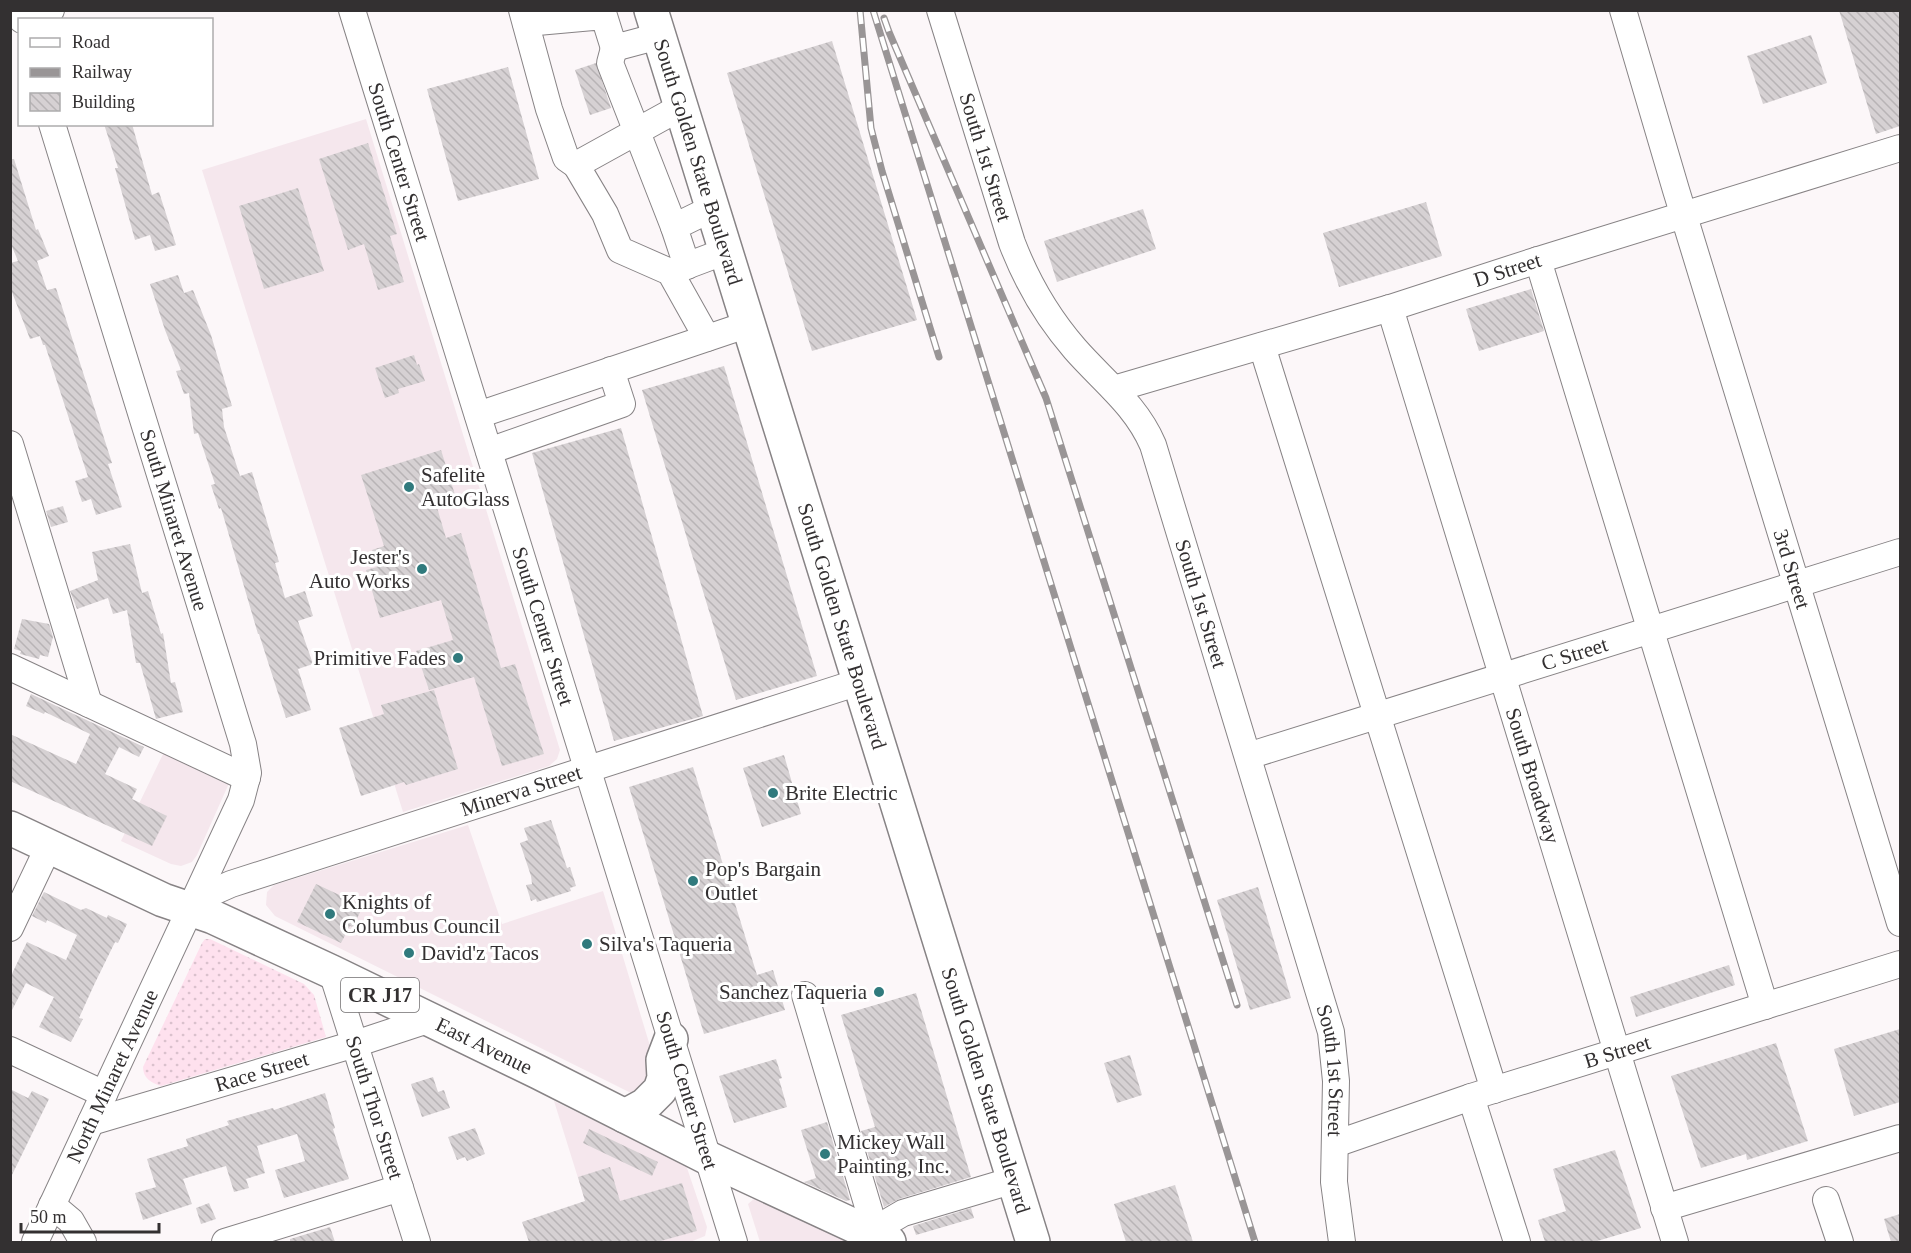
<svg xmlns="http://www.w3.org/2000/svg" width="1911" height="1253" font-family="'Times New Roman',serif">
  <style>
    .built { fill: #f5e7ed }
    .grass { fill: url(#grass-dots) }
    .building { fill: url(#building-back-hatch) }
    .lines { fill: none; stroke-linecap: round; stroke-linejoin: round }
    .minor-casing { stroke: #878385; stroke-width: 28 }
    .major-casing { stroke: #878385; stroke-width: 36 }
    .minor { stroke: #fff; stroke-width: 26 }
    .major { stroke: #fff; stroke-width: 33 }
    .rail-casing { stroke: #999596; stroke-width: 7 }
    .rail { stroke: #fff; stroke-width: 4.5; stroke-dasharray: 14; stroke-linecap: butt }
    .poi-dot { fill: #307a7d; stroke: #fff; stroke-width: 2 }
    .labels { text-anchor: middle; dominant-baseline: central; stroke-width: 6; stroke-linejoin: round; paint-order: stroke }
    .shield { fill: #fff; stroke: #706e6f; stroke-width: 1.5 }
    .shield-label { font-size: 20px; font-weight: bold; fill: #333031 }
    .street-label { font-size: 21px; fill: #333031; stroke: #fff }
    .poi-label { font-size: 21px; fill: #333031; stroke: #fff; text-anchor: start }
  </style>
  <defs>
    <pattern id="grass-dots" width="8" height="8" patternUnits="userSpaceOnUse" patternTransform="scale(1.5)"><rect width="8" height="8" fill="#fee1ee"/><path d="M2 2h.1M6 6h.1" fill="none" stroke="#dac1cd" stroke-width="1.8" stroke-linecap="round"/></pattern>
    <pattern id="building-back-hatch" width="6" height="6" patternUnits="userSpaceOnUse" patternTransform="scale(1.5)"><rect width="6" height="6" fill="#d6d1d3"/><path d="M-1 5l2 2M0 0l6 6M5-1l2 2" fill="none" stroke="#b8b4b6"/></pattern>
  </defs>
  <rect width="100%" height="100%" fill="#fcf7f9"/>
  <path class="built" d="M366 119 560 750 557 759 549 766 403 812 202 170Z
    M165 750 230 781 197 855 192 862 181 866 171 864 121 841Z
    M468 825 502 924 603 891 657 1069 635 1095 275 916 266 905 267 892 274 885Z
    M554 1101 686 1165 707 1227 705 1236 690 1242H598Z
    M755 1198 758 1199 851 1242H760L748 1204Z"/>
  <path class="grass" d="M205 939H210L304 984 314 995 326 1037 161 1086C151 1083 143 1078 143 1067L202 943Z"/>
  <path class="building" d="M1839 10H1900V126L1876 134Z
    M1811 35 1827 83 1763 104 1747 56Z
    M832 41 917 320 812 351 727 73Z
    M596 63 611 108 590 115 575 70Z
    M508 67 539 179 458 201 427 89Z
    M104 124H132L152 195 159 192 176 245 155 251 150 235 135 240 115 168H118Z
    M368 143 397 234 390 236 404 282 378 290 364 244 348 250 319 159Z
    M10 159H14L36 230 38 229 49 256 37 261 47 290 56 288 112 463 108 464 122 507 96 515 91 499 82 502 75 481 88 477 45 345H43L40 336 30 339 10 287V263L18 261 10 242Z
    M298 188 324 271 264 289 239 206Z
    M1426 202 1442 256 1339 287 1323 233Z
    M1143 209 1156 249 1057 282 1044 241Z
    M178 275 184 293 193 290 211 335 232 406 222 409 224 427 240 476 252 472 279 562 275 563 285 598 305 591 313 616 298 621 313 664 298 669 311 710 286 718 259 634H258L221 508 219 509 211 485 215 484 198 433 194 434 189 393 184 394 176 371 181 370 165 330 150 284Z
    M1531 289 1544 331 1479 351 1466 309Z
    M414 355 417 365 419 364 425 381 398 389 399 393 385 398 375 368Z
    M724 366 817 676 736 700 642 390Z
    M621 428 703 716 614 741 532 453Z
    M441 450 456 498 436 504 446 538 461 533 501 668 515 664 544 754 502 766 474 677 429 690 416 651 453 640 441 600 380 618 366 570 377 567 372 550 384 546 361 475Z
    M63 506 68 522 51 527 46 511Z
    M130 544 142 593 148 591 161 634 163 633 171 683 175 682 183 712 156 719 140 663H136L127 610 113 614 108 598 77 609 70 591 98 580 92 552Z
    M22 619 49 624 53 637 48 657 40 655 39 659 20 654 21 651 14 649Z
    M434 690 458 769 406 785 404 782 361 796 339 728 384 714 381 705Z
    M31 694 144 747 139 757 119 747 105 774 137 789 132 799 167 816 152 846 10 781V734L76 764 90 734 45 712 44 714 26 706Z
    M784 755 801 814 762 827 743 768Z
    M693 767 757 975 773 970 785 1010 704 1034 629 787Z
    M551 820 567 868 570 867 576 886 570 888 571 891 537 902 536 899 531 901 526 885 532 884 531 876 520 843 528 840 524 828Z
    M316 884 363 906 353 927 350 926 341 943 297 922Z
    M1258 887 1291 998 1250 1010 1217 900Z
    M44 892 81 910 86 908 107 918 108 915 127 924 118 943 115 942 94 985 79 1018 83 1019 71 1042 39 1027 54 997 26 983 10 1014V978L27 942 66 960 77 935 47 920 46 923 32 916Z
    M1729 965 1735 985 1636 1017 1630 997Z
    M916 993 971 1177 899 1199 884 1207 861 1131 875 1127 841 1015Z
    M1900 1029V1102L1854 1116 1834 1049Z
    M1776 1043 1808 1141 1747 1160 1746 1154 1701 1168 1671 1076Z
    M1130 1055 1142 1095 1117 1103 1104 1063Z
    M776 1059 782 1078 779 1079 787 1107 734 1123 719 1076Z
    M433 1077 438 1092 444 1090 450 1108 422 1117 411 1084Z
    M10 1089 28 1098 32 1091 49 1099 10 1179Z
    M325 1093 335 1128 333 1129 349 1179 284 1198 275 1170 305 1161 297 1134 257 1146 265 1173 246 1179 249 1188 234 1192 226 1166 183 1179 192 1204 143 1220 135 1193 156 1187 147 1159 188 1146 186 1139 229 1125 227 1121 273 1108 274 1110Z
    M827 1122 850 1200 846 1201 804 1182 816 1178 801 1130Z
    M475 1128 485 1154 467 1161 465 1157 457 1160 448 1137Z
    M589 1129 658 1162 652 1176 583 1143Z
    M1615 1150 1641 1228 1594 1242H1545L1538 1220 1566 1211 1553 1169Z
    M610 1167 620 1201 682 1183 697 1231 657 1242H529L522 1222 585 1201 578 1177Z
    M1175 1185 1193 1242H1126L1114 1204Z
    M209 1203 216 1219 201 1224 196 1208Z
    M971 1208 974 1218 916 1235 913 1226Z
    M1900 1214V1242H1891L1884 1219Z
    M330 1227 335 1242H290V1239Z"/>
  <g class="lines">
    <defs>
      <g id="minor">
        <path id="s1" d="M352 10 734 1242"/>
        <path d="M522 10 549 109 566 158 576 165"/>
        <path id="s2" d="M940 10 1012 243C1027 282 1048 318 1075 349 1103 381 1136 405 1153 445L1331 1032 1336 1081 1334 1182 1342 1242"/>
        <path id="s3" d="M1623 10 1676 190 1900 923"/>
        <path d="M22 20 51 10"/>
        <path d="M526 23 604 16 614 48 659 36"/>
        <path d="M614 48 610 63 674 227"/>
        <path d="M681 107 576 165 605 214 620 250 670 272 707 338"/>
        <path d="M1538 260 1765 1006"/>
        <path d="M687 266 674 227 713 208"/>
        <path d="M670 272 726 251"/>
        <path id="s4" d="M1390 308 1675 1242"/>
        <path d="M1262 346 1494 1090"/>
        <path id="s5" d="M1114 389 1390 308 1538 260 1900 148"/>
        <path d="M478 415 749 324"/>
        <path d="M10 444 89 704"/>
        <path d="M489 451 622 404 611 370"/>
        <path d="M10 667 247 778"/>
        <path id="s6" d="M1248 756 1900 552"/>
        <path id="s7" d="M191 908 206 895 231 884 859 682"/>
        <path d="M10 928 49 846"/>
        <path id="s8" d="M332 972 417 1242"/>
        <path d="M805 995 877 1237"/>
        <path d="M10 1050 104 1094"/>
        <path d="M1471 1097 1517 1242"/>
        <path id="s9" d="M91 1122 355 1044 431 1019"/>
        <path id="s10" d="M1335 1144 1471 1097 1900 964"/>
        <path d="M1826 1200 1840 1242"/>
        <path d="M52 1205 71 1221 83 1242"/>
        <path d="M1664 1208 1900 1138"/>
        <path d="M877 1237 891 1220 903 1213 1014 1180"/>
        <path id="s11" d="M35 1242 241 800 248 773 243 744 52 124"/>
        <path d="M225 1242 400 1188"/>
      </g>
      <g id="major">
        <path id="s12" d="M651 10 1033 1242"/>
        <path id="s13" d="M10 828 163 900 213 917 332 972 538 1072 708 1158 889 1242"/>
        <path d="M625 1116 645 1105 660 1090 664 1078 663 1060 671 1039"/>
      </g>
    </defs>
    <use href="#minor" class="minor-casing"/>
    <use href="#major" class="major-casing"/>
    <use href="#minor" class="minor"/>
    <use href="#major" class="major"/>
    <defs>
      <path id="rail" d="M860 10 871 128 882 171 939 357
        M873 10 1255 1242
        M884 18 889 32 1046 398 1237 1005"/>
    </defs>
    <use href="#rail" class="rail-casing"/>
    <use href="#rail" class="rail"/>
  </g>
  <g class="poi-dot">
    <circle cx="409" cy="487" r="6"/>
    <circle cx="422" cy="569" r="6"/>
    <circle cx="458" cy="658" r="6"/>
    <circle cx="773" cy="793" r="6"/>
    <circle cx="693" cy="881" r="6"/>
    <circle cx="330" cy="914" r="6"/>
    <circle cx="587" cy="944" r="6"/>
    <circle cx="409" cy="953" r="6"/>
    <circle cx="879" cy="992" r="6"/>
    <circle cx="825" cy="1154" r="6"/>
  </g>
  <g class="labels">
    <rect class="shield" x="341" y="978" width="78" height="34" rx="4.5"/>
    <g class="shield-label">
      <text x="380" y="995">CR J17</text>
    </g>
    <g class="street-label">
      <text stroke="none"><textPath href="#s2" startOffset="154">South 1st Street</textPath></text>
      <text stroke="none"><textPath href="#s1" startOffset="159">South Center Street</textPath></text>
      <text stroke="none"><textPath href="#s12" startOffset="159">South Golden State Boulevard</textPath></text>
      <text stroke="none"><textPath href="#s5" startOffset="411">D Street</textPath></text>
      <text transform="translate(174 520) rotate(73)">South Minaret Avenue</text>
      <text stroke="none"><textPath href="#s3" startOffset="584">3rd Street</textPath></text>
      <text stroke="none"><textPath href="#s2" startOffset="658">South 1st Street</textPath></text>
      <text stroke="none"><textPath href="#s1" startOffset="645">South Center Street</textPath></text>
      <text stroke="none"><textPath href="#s12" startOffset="645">South Golden State Boulevard</textPath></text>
      <text stroke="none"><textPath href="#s6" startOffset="342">C Street</textPath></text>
      <text stroke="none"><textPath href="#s4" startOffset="489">South Broadway</textPath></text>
      <text stroke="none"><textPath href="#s7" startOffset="352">Minerva Street</textPath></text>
      <text stroke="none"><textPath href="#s13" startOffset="522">East Avenue</textPath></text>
      <text stroke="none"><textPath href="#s10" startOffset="297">B Street</textPath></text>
      <text stroke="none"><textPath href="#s9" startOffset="178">Race Street</textPath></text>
      <text stroke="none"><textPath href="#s2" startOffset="1144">South 1st Street</textPath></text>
      <text stroke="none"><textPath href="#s11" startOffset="183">North Minaret Avenue</textPath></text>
      <text stroke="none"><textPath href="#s1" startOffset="1131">South Center Street</textPath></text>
      <text stroke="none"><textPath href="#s12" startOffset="1131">South Golden State Boulevard</textPath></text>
      <text stroke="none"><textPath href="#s8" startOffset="142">South Thor Street</textPath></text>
    </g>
    <g class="poi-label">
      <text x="421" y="475">Safelite<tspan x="421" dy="24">AutoGlass</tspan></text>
      <text x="410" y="557" text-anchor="end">Jester's<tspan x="410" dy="24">Auto Works</tspan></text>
      <text x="446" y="658" text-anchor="end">Primitive Fades</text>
      <text x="785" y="793">Brite Electric</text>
      <text x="705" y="869">Pop's Bargain<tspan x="705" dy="24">Outlet</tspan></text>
      <text x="342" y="902">Knights of<tspan x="342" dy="24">Columbus Council</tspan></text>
      <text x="599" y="944">Silva's Taqueria</text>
      <text x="421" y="953">David'z Tacos</text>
      <text x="867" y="992" text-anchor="end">Sanchez Taqueria</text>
      <text x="837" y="1142">Mickey Wall<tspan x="837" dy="24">Painting, Inc.</tspan></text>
    </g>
  </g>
  <rect width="1911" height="1253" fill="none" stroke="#333031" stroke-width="24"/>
  <rect x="18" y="18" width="195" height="108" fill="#ffffff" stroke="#adacad" stroke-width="1.5"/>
  <rect x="30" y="38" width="30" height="9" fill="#ffffff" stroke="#adacad" stroke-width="1.5"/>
  <text x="72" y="48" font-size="18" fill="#333031">Road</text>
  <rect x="30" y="68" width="30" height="9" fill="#999596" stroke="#adacad" stroke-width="1.5"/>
  <text x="72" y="78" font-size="18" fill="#333031">Railway</text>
  <rect x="30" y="93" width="30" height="18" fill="url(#building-back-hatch)" stroke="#adacad" stroke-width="1.5"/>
  <text x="72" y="108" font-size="18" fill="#333031">Building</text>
  <path d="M21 1223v9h138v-9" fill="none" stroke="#333031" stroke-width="3"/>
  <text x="30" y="1223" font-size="18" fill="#333031" stroke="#ffffff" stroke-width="4.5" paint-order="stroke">50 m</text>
</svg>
